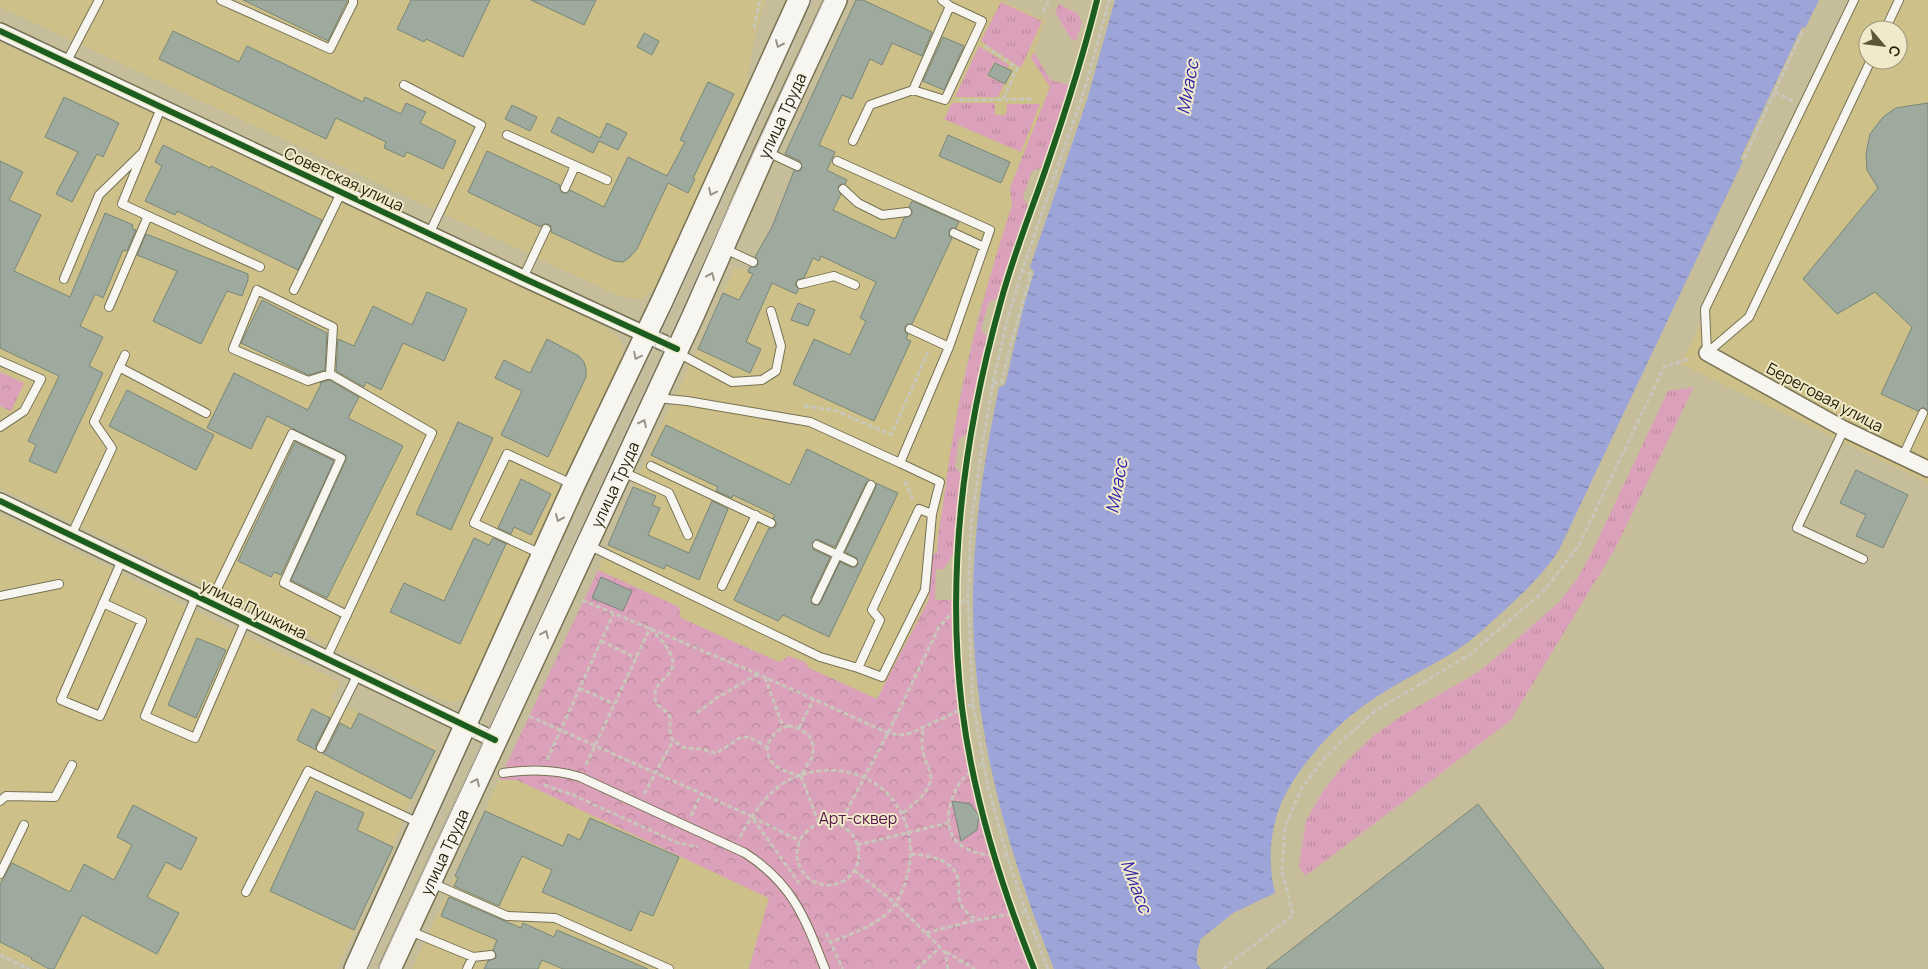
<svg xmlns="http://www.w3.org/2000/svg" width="1928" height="969" font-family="Manrope,sans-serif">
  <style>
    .built { fill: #cdc088; fill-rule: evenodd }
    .grass { fill: url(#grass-tufts) }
    .park { fill: url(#park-crowns) }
    .water { fill: url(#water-ripples) }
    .building { fill: #9eaa9d; stroke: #78867a }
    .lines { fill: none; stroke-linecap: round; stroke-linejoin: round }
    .service-casing { stroke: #787254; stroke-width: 10 }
    .minor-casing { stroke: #787254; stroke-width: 18 }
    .secondary-casing { stroke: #787254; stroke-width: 24 }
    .path { stroke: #c9c6bc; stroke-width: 3; stroke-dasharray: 5 2.5; stroke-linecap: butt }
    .service { stroke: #f6f5f0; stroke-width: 8 }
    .minor { stroke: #f6f5f0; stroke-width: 15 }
    .secondary { stroke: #f6f5f0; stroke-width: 21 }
    .tram { stroke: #c4c1b7; stroke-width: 1 }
    .cycleway-casing { stroke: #f0e9ca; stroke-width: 9 }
    .cycleway { stroke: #1b5e20; stroke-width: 6 }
    .oneway { stroke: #979486 }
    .labels { text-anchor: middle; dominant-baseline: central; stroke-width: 4; stroke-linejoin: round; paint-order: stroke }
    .street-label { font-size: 16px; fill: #231d04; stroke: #f0e9ca }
    .park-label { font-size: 16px; fill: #59174d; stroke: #f0e9ca }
    .water-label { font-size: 18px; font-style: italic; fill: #3327a9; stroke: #f0e9ca }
  </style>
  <defs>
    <pattern id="grass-tufts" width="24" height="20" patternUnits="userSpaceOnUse" patternTransform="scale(1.25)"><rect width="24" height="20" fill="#dba1ba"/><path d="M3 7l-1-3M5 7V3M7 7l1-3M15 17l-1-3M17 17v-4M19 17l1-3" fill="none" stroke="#bc8a9e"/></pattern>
    <pattern id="park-crowns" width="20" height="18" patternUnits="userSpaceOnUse" patternTransform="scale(1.25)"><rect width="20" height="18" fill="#dba1ba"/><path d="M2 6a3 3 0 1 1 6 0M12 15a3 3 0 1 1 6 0" fill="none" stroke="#bc8a9e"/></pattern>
    <pattern id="water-ripples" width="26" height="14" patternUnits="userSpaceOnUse" patternTransform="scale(1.25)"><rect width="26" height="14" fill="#9da4d8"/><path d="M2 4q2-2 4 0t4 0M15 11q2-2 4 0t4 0" fill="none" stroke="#8085ad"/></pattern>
  </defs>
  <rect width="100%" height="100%" fill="#c6be9a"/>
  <path class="built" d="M0 0H765L754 41 745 93 664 276 650 294 642 298 632 299 617 295 0 7Z
    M856 0H1001L1045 20 1032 58 1050 87 1010 188 1012 205 977 318 962 383 952 440 937 548 935 600 915 640 909 637 877 699 809 668 804 662H779L681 618 679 607 598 570 633 487 735 267 748 271 772 227 799 161 785 154Z
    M1858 0H1928V483L1681 364ZM1868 30H1898V60H1868Z
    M0 42 602 325 615 334 621 341 625 358 471 689 461 700 452 702 444 701 0 488Z
    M0 514 340 682 331 700 437 748 411 799 393 847 337 969H36L0 953Z
    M499 780H517L769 898 748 969H412Z"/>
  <path class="grass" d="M1001 2 1042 21 1021 68 981 41Z
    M1059 4 1078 14 1082 22 1076 41 1071 39 1055 12Z
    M979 46 1009 65 1008 68 994 62 987 76 1004 84 998 97H955Z
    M1034 52 1050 80 1069 85 1042 168 1032 171 1023 197 1028 206 998 298 989 302 981 329 987 337 968 434 959 439 955 467 961 474 953 554 944 569H936L935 600 919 633 871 712 929 599 930 563 933 555 937 552C938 530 943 507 946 484 958 389 982 297 1012 205L1010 188 1050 87 1031 58Z
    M952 103H995V115H1006L1007 104H1040L1021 152 944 119Z
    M1694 387 1615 549 1510 721 1305 876 1299 866 1306 821 1323 791 1346 762 1373 736 1403 715 1470 677 1486 666 1559 602 1577 579 1591 554 1668 391Z"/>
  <path class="park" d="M0 372 24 383 11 411 0 406Z
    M598 570 679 607 681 618 779 662 789 656 805 662 809 668 877 699 909 637 915 639 935 600H953C953 635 953 671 958 706 971 796 997 885 1031 969H749L769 898 517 780H499Z"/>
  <path class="water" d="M1115 0H1819L1805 28 1802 27 1740 159 1743 161 1559 550C1542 576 1521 595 1498 616 1485 628 1472 640 1457 650 1427 669 1395 683 1366 704 1333 726 1286 779 1276 818 1269 843 1269 868 1275 893L1233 913 1201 939 1197 951V963L1201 969H1054C998 827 962 691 976 536 980 486 989 436 999 387L1005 385 1024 305 1034 272 1030 267 1087 100Z"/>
  <path class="building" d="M243 0H347V1L328 41Z
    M411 0H490L463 57 426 39 424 42 397 29Z
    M531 0H596L584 25Z
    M856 0H863L932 32 922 56 892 43 882 65 870 59 852 99 842 95 819 145 835 152 827 170 847 180 845 184H841L838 187 841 194 833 210 895 239 904 218 912 215V211L909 207 912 201 959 222 956 228H951L949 231V236L952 238 912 324H907L905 327V332L908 334 906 339 911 341 874 421 793 384 814 339 850 355 866 321 860 318 876 282 821 256 819 261 813 258 804 278 797 280 795 285 799 289 796 294 772 283 746 342 761 349 750 373 698 349 723 293 739 300 753 274 748 272 750 267H756L758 264V259L755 257 772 227 794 171H800L802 168 800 161 785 154Z
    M173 31 239 62 247 46 363 102 365 97 401 114 406 103 426 112 420 123 456 141 443 169 407 152 404 157 384 148 386 142 336 118 326 139 159 59Z
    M644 33 659 41 652 55 637 47Z
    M943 37 964 46 944 90 923 81Z
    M995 63 1012 71 1005 84 988 75Z
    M708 82 734 94 693 178 695 179 688 193 668 183 637 249 630 257 623 262 614 261 604 257 551 232V226L548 224H543L541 227 468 192 487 151 560 185V189L562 193H566L570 190 604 207 628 157 667 176 685 142 680 140Z
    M64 97 119 123 103 157 97 154 72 202 56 194 78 152 45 137Z
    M1928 103V411L1923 407 1918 411 1881 394 1912 327 1875 292 1837 314 1803 279 1878 188 1867 170 1866 154 1870 134 1883 117 1896 108Z
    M512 105 537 117 530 131 505 119Z
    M558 117 600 138 607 123 627 133 618 150 599 141 593 153 551 132Z
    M948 135 1010 162 1001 183 939 156Z
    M163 145 210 168 211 166 322 220 298 270 177 211 175 215 145 201 162 166 155 162Z
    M0 161 23 172 9 200 41 215 14 271 70 297 105 213 133 225 132 229 136 230 127 251 123 250 103 298 95 294 80 326 103 337 89 366 103 373 56 473 29 461 36 445 28 441 59 376 0 348Z
    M146 234 248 274V280L242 296 227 291 201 344 153 321 177 271 137 255Z
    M427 292 467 309 444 361 403 343 381 390 366 382 364 387 336 371 338 339 354 346 373 306 412 325Z
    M262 300 327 333 325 370 308 375 241 343Z
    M798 303 815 310 808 326 791 320Z
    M547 339 579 356 584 362 586 369V377L548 457 501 435 522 391 495 378 504 360 530 373Z
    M234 373 308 410 321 384 320 383 329 380 359 397 348 418 403 446 327 598 291 580 346 460V455L267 416 251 449 207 428Z
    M127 390 214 435 196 470 109 426Z
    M458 422 493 438 451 530 416 514Z
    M666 425 790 485 807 449 870 480 866 483 835 547 817 539 812 543 814 550 830 557 811 598V603L814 605H819L821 602 840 562 853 568 858 565 857 558 845 552 876 487V483L898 493 829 637 783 615 778 621 734 600 769 528H772L776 526V522L773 518 775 515 733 495 732 498 716 491 718 487 651 455Z
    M295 442 334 461 281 575 274 572 271 577 238 561Z
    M1856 470 1908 495 1883 548 1856 536 1866 515 1840 503Z
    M521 479 551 494 531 535 514 527 511 534 498 528Z
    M633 487 656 496 652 505 660 508 648 535 689 553 712 501 728 509 699 580 666 565 664 569 608 545Z
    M474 538 489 545 493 538 506 544 460 644 390 612 404 583 444 601Z
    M601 577 632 591 623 611 592 598Z
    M197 638 226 650 196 718 168 705Z
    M312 709 330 718 316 745V750L297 740Z
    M359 713 435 751 411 799 322 753 326 751 340 723 351 729Z
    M316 791 364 813 357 830 393 847 354 930 270 891Z
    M952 801 970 804 979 815 977 830 961 841Z
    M1478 804 1604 969H1266Z
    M133 805 197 838 181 870 166 862 147 897 179 913 157 954 82 915 54 969H49L31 959 32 958 0 942V884L12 863 70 892 84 864 114 880 132 845 117 837Z
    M485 811 563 846 568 834 580 840 590 818 679 857 653 916 640 911 631 931 542 892 552 870 522 856 499 906 454 886 458 878 455 876Z
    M449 897 521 928 523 923 554 937 557 930 648 969H563L542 960 538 969H484L488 961 496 958V954L493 950 497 940 441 916Z"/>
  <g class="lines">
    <defs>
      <path id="service" d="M221 0 330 49 353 3V0
        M1885 30 1899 0
        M66 63 99 0
        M404 85 481 125 429 234
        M913 90 945 100 982 21 950 6 942 0
        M161 108 122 204 260 267
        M507 135 607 180
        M853 141 870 105 913 90 950 6
        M767 152 797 166
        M565 188 575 166
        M843 189 858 203 882 215 907 212
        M954 233 984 247
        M725 249 753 262
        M523 278 546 229
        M64 279 99 195 141 154
        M801 284 834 276 855 285
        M294 290 341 193
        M109 307 148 216
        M910 329 949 347
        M678 353 732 382 762 380 776 371 781 346 771 311
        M1707 353 1705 309 1854 0
        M1707 353 1749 317 1871 60
        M0 361 41 379 24 411 0 427
        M119 367 206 413
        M657 398 687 401 810 422 900 463 949 347 990 230 837 161
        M1844 429 1797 528 1863 559
        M1902 458 1923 413
        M900 463 940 482 932 514
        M651 466 771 523
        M623 472 669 493 688 535
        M71 536 112 448 94 422 125 355
        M588 545 820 657 858 668 880 620 872 610 919 509 932 514 925 590 882 677 858 668
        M817 545 853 562
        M541 554 474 523 507 454 572 484
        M722 586 756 515
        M0 596 59 584
        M196 596 145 716 195 738 246 620
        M816 600 871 485
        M103 603 142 621 100 716 61 700 122 560
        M210 603 292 434 341 458 284 583 347 615
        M326 659 432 433 330 374 308 381 233 349 257 290 333 327 330 374
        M321 748 358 674
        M503 773C530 769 554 769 580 777L745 853C793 884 805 918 825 969
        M0 801 6 796 55 797 72 765
        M0 874 24 825
        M432 883 507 916 555 918 669 969
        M246 892 308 771 419 823
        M410 931 473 957 467 969
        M473 957 491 955"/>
      <path id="minor" d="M0 31 523 278 677 349
        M1707 353 1844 429 1928 469
        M0 501 495 740"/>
      <g id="secondary">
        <path d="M355 969 574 485 662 301 799 0"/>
        <path id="s1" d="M390 969 693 316 765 152 836 0"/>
      </g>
    </defs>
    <use href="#service" class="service-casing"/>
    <use href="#minor" class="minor-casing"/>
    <use href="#secondary" class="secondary-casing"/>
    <path class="path" d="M1043 12 1049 0
      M754 28 760 0
      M985 46 1017 68 1003 100
      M1775 92 1793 101
      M959 100 1033 99
      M1744 159 1803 30
      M993 383 1002 382 1009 351 1031 274 1022 271
      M804 406 834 410 891 435 928 352
      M905 481 913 500
      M582 600 758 674 888 733 899 735 911 733 973 704
      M650 628C657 636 666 644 670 653 682 676 653 678 655 697 655 706 664 708 669 715 672 720 669 724 670 730 670 733 672 738 673 741L685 748 702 749 715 753C742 742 735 726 768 748
      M601 641 636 658
      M765 677 783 727
      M579 688 614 704
      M697 713 718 697 758 674
      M529 716 751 816 799 883
      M788 726C805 727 819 741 811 759 808 764 804 770 801 776 792 773 782 771 775 765 759 752 771 730 788 726Z
      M799 728 813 700
      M547 760 613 615
      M983 763C975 769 966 774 960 783 948 800 941 833 962 846 976 855 992 856 1007 856
      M586 765 650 628
      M801 776 819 824
      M544 785 573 795 678 843 698 847
      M644 794 673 741
      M903 813C958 770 912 773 924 727
      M691 816 701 794
      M752 817 800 841
      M797 854a31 31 0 1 1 62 0a31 31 0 1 1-62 0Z
      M839 825 888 733 939 627 967 597
      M740 837C751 817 767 791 789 780 853 749 921 796 909 868 907 879 902 893 896 903 881 924 854 933 831 942
      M857 845 948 823
      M911 854C928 856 953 858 958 879 960 887 957 898 962 906 965 912 971 916 976 920
      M854 870 895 903 945 952 948 969
      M826 933 843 969
      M926 933 976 920 1026 912
      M946 952 975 969
      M0 955 29 969
      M917 969 940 947
      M1048 969 1026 912 1007 856 988 787 973 704 968 597 971 524 982 447 993 383 1007 321 1022 271 1086 85 1109 0
      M1223 969 1293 915 1282 871 1285 827 1301 789 1326 756 1375 711 1469 655 1544 591 1579 545 1664 367 1691 358"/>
    <use href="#service" class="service"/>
    <use href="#minor" class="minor"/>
    <use href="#secondary" class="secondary"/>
    <path class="tram" d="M368 969 806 18 812 0
      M378 969 824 0"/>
    <defs>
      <path id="cycleway" d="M0 31 523 278 677 349
        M0 501 495 740
        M1034 969C1001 886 973 797 962 708 946 572 964 433 1001 301 1013 256 1031 212 1046 168 1065 113 1083 57 1097 0"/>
    </defs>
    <use href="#cycleway" class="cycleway-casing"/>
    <use href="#cycleway" class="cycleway"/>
  </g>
  <defs><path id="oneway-chevron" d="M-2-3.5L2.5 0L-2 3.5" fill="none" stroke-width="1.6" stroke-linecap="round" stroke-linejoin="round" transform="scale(1.25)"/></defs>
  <g class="oneway">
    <use href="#oneway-chevron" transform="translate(779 44) rotate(114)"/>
    <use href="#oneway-chevron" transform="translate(712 192) rotate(115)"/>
    <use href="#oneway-chevron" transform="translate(711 276) rotate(-66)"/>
    <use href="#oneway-chevron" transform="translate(637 356) rotate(116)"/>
    <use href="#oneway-chevron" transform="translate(643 423) rotate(-65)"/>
    <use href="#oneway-chevron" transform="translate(559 518) rotate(114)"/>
    <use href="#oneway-chevron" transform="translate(545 634) rotate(-65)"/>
    <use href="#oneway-chevron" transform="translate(476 782) rotate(-65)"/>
  </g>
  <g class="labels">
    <g class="street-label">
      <text stroke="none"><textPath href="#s1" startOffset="939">улица Труда</textPath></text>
      <text transform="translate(344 179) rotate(25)">Советская улица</text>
      <text transform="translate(1825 397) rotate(28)">Береговая улица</text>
      <text stroke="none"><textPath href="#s1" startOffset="534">улица Труда</textPath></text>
      <text transform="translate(254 609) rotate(26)">улица Пушкина</text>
      <text stroke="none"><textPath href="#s1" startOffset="129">улица Труда</textPath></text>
    </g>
    <g class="park-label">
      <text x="858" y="818">Арт-сквер</text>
    </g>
    <g class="water-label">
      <text transform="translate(1187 87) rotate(-80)">Миасс</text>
      <text transform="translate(1116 486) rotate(-80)">Миасс</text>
      <text transform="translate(1137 886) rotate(69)">Миасс</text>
    </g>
  </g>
  <g transform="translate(1883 45) rotate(118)"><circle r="24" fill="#f0e9ca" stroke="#9e977b"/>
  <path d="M0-4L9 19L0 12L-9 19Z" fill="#5c5538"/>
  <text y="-8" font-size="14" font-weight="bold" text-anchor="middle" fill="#231d04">С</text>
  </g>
</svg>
